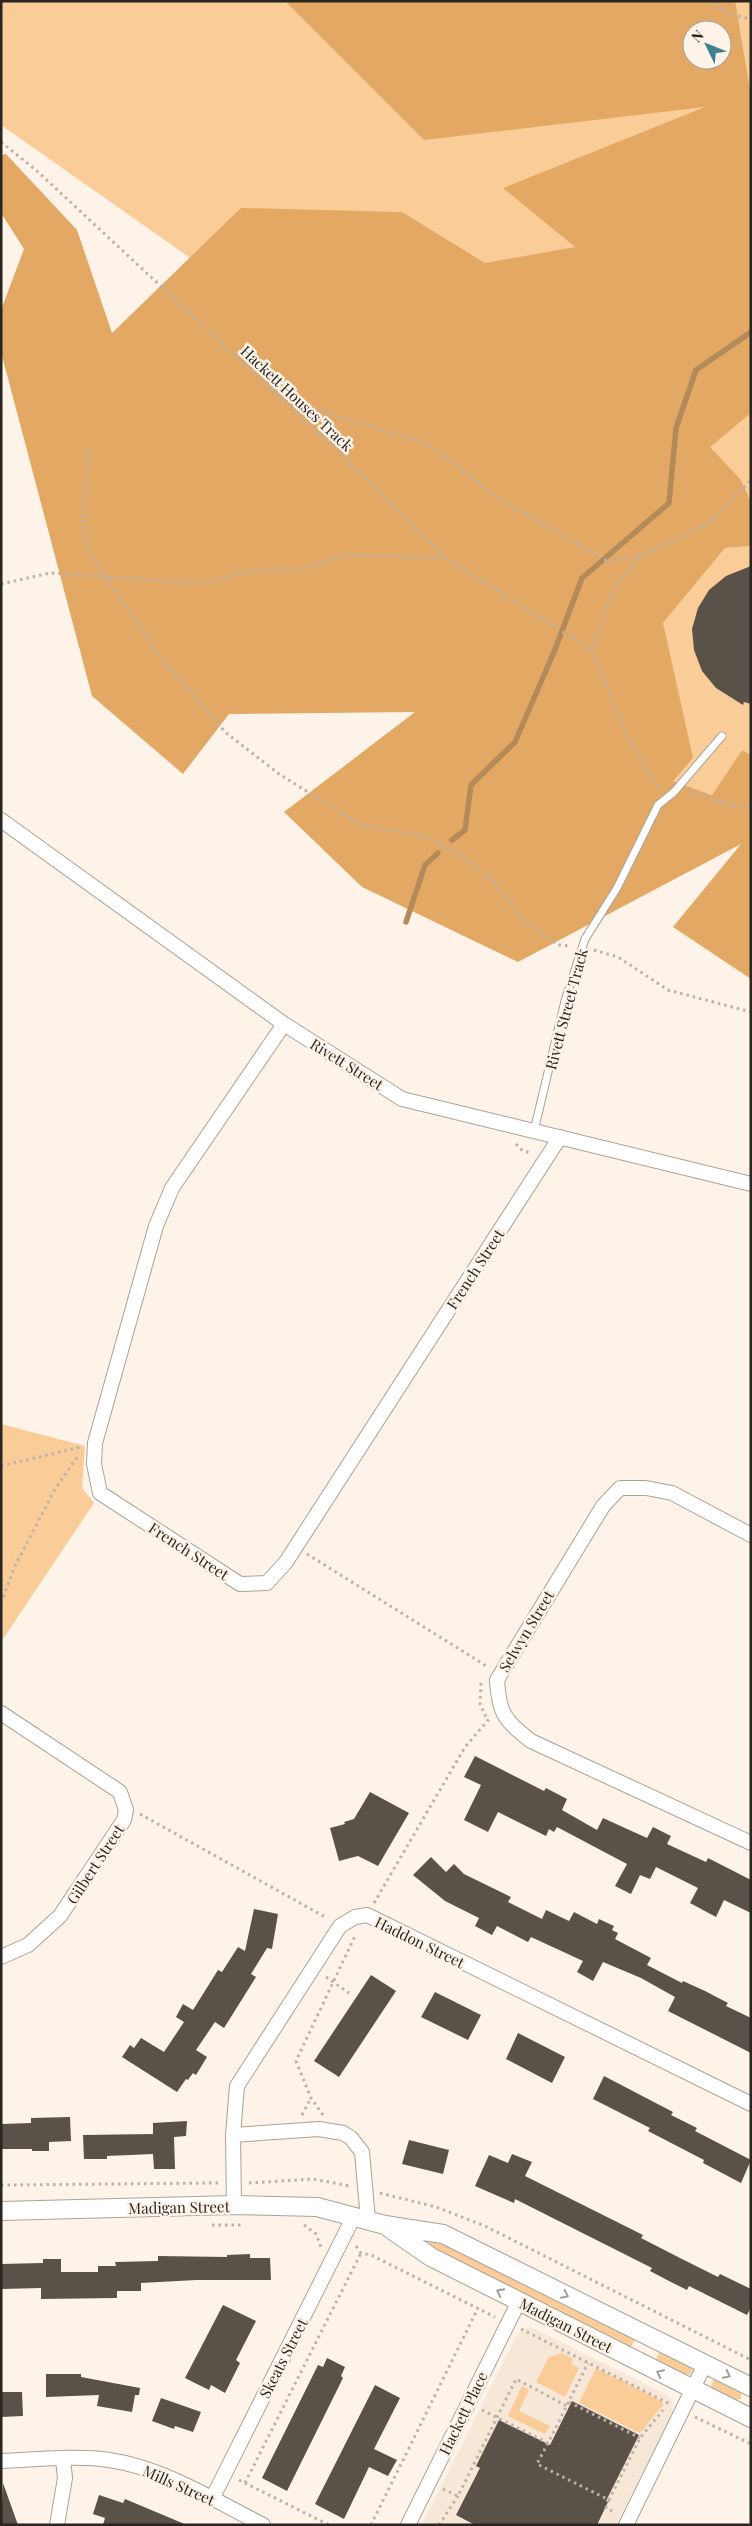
<svg xmlns="http://www.w3.org/2000/svg" width="752" height="2526" font-family="'Playfair Display',serif">
  <style>
    .built { fill: #f7e7d6 }
    .green { fill: #facd98; fill-rule: evenodd }
    .forest { fill: #e3a964; fill-rule: evenodd }
    .lines { fill: none; stroke-linecap: round; stroke-linejoin: round }
    .stream { stroke: #b48a59; stroke-width: 5.5 }
    .building { fill: #5a5148 }
    .service-casing { stroke: #aba297; stroke-width: 9 }
    .minor-casing { stroke: #aba297; stroke-width: 16 }
    .tertiary-casing { stroke: #aba297; stroke-width: 20 }
    .path { stroke: #bab2a9; stroke-width: 3; stroke-dasharray: 2.5 4; stroke-linecap: butt }
    .service { stroke: #fff; stroke-width: 7 }
    .minor { stroke: #fff; stroke-width: 14 }
    .tertiary { stroke: #fff; stroke-width: 18 }
    .oneway { stroke: #9f9d9b }
    .labels { text-anchor: middle; dominant-baseline: central; stroke-width: 5; stroke-linejoin: round; paint-order: stroke }
    .street-label { font-size: 15px; fill: #292521; stroke: #fdf3e8 }
  </style>
  <rect width="100%" height="100%" fill="#fdf3e8"/>
  <path class="built" d="M531 2327 667 2395 672 2400 673 2412 616 2525H422L515 2339 521 2330Z"/>
  <path class="green" d="M1 1H751V502L741 480 727 466 260 307 1 125ZM692 30H722V60H692Z
    M751 546V755L742 750 712 795 672 781 663 623 725 548Z
    M1 1424 85 1446 82 1488 94 1503 1 1642Z
    M430 2239 438 2241 638 2335 630 2348 427 2247Z
    M662 2347 693 2366 691 2374 684 2375 655 2361Z
    M562 2353 573 2359 571 2364 579 2368 565 2397 536 2382 549 2357Z
    M596 2368 662 2401 663 2405 640 2433 579 2403Z
    M714 2378 742 2389 741 2399C732 2402 718 2394 711 2387Z
    M522 2386 529 2390 519 2411 550 2426 545 2434 508 2416Z"/>
  <path class="forest" d="M285 1H735L751 96V413L710 447 741 480 751 502V546L725 548 663 623 693 758 673 781 712 795 742 750 751 755V979L673 927 741 844 518 962 362 887 284 812 415 712 229 714 183 774 92 696 1 352V310L24 249 1 213V155L6 154 77 230 112 333 241 208 402 212 485 263 575 247 503 188 705 107 424 140ZM692 30H722V60H692Z"/>
  <g class="lines">
    <path class="stream" d="M452 840 465 830 471 785 515 742 554 652 582 578 669 503 676 428 696 370 751 332
      M406 922 425 865 438 853"/>
  </g>
  <path class="building" d="M751 566V704L744 702 743 705 716 688 702 671 694 650 692 629 698 608 709 590 726 576Z
    M475 1756 544 1791 546 1788 567 1799 562 1810 597 1830 603 1818 647 1838 653 1827 671 1836 667 1844 706 1862 708 1858 751 1880V1913L724 1900 716 1917 690 1903 698 1888 656 1867 650 1879 640 1875 631 1894 615 1886 627 1864 557 1827 554 1832 549 1829 546 1836 498 1812 488 1832 464 1820 481 1785 464 1777Z
    M370 1792 409 1813 378 1866 358 1856 339 1861 330 1828 345 1824 344 1822 354 1819Z
    M431 1857 446 1872 454 1864 464 1874 511 1897 508 1902 542 1919 546 1910 569 1921 574 1912 597 1924 599 1919 614 1926 612 1930 618 1933 615 1939 651 1958 647 1965 682 1983 683 1981 705 1991 728 2003 726 2006 751 2018V2053L668 2011 675 1997 641 1978 603 1962 593 1981 577 1972 583 1961 531 1937 528 1942 497 1926 492 1935 475 1926 479 1918 445 1901 413 1875Z
    M254 1909 278 1914 272 1949 267 1948 251 1974 256 1977 224 2028 215 2022 196 2050 207 2057 196 2075 193 2073 188 2080 186 2079 177 2092 122 2057 130 2045 134 2048 141 2038 164 2052 184 2022 176 2017 183 2004 193 2010 218 1970 222 1972 238 1947 245 1951Z
    M371 1975 396 1991 339 2077 314 2061Z
    M435 1992 481 2015 468 2040 421 2017Z
    M518 2033 565 2057 552 2083 506 2059Z
    M604 2076 673 2112 671 2115 697 2128 695 2131 751 2160 741 2183 703 2163 704 2160 648 2131 650 2128 593 2099Z
    M70 2117 71 2141 49 2142V2151H32V2149H1V2124L31 2123V2118Z
    M187 2121 186 2136 174 2137 175 2169H154L153 2154 107 2156V2159H84L83 2135 153 2134V2123Z
    M409 2140 449 2150 443 2174 402 2164Z
    M512 2154 532 2162 525 2176 643 2235 641 2238 680 2258 718 2277 720 2274 751 2289V2307L747 2315 689 2286 687 2290 669 2281 650 2271 652 2268 515 2199 514 2203 475 2186 489 2155 508 2163Z
    M250 2254V2258H270L271 2280H196L141 2283V2291H117V2298L41 2299V2288L1 2289V2264L43 2263V2259H61V2272H98V2266H116L115 2262 158 2261V2256L227 2257V2255Z
    M223 2305 256 2321 236 2360 240 2363 225 2393 211 2385 209 2390 185 2378Z
    M327 2358 345 2367 341 2376 343 2378 287 2491 262 2478 318 2365 323 2367Z
    M46 2374H81V2377L140 2388 139 2395H135L132 2412 97 2406 99 2395 46 2397Z
    M375 2385 400 2398 374 2449 397 2460 388 2476 369 2467 344 2519 315 2504Z
    M1 2392H22L23 2416 1 2417Z
    M161 2398 201 2412 193 2432 175 2426 174 2429 152 2421Z
    M572 2401 639 2435 606 2501 608 2502 597 2525H475L456 2515 480 2468 476 2466 499 2420 550 2445Z
    M3 2483 18 2525H1Z
    M99 2495 123 2503 125 2499 187 2525H103L105 2518 93 2514Z"/>
  <g class="lines">
    <defs>
      <path id="service" d="M534 1131 565 1001 585 939 617 888 658 805 674 792 722 736"/>
      <path id="minor" d="M1 820 284 1024 402 1099 751 1184
        M284 1024 172 1188 156 1226 95 1443 94 1464 100 1493 240 1584 267 1583 286 1562 560 1137
        M751 1535 672 1493 646 1488H620L603 1506 497 1680C499 1715 505 1720 531 1741L751 1843
        M1 1713 120 1792 126 1810 124 1820 60 1916 28 1945 1 1957
        M233 2135 319 2129 343 2133 351 2138 362 2152 368 2220
        M234 2205 233 2135 237 2086 340 1926 355 1917 367 1915 751 2104
        M1 2461C34 2460 77 2455 109 2460 164 2468 214 2500 263 2525
        M212 2499 354 2216
        M57 2525 65 2478 63 2460
        M408 2525 519 2301
        M626 2525 705 2364"/>
      <path id="tertiary" d="M1 2211 234 2205 317 2207 385 2225 443 2234 751 2387
        M389 2228 431 2257 751 2418"/>
    </defs>
    <use href="#service" class="service-casing"/>
    <use href="#minor" class="minor-casing"/>
    <use href="#tertiary" class="tertiary-casing"/>
    <path class="path" d="M710 1 726 13 751 19
      M1 142 37 171 181 305 371 483 445 558 592 650
      M272 389 326 413 428 444 496 497 607 561 641 556 707 525 751 480
      M89 449 83 518 88 552 161 658 225 732 279 774 361 825 429 837 467 860 494 882 525 921 558 945 571 946
      M1 584 50 573 201 583 247 572 300 569 347 555 445 558
      M592 650 626 734 659 789
      M592 650 613 590 640 557
      M690 793 698 794 729 805 751 807
      M594 950 618 957 668 990 751 1012
      M516 1144 523 1151 532 1153
      M1 1466 81 1447
      M307 1554 488 1667
      M1 1603 15 1566 55 1489 78 1456
      M481 1683 480 1704 486 1717
      M140 1814 327 1918
      M374 1903 465 1747 490 1718
      M326 1977 349 1993
      M302 2115 311 2098
      M323 2115 311 2098 296 2061 355 1936
      M249 2183 313 2179 350 2186
      M1 2185 218 2183
      M380 2193 436 2207 485 2226 751 2360
      M212 2225H241
      M304 2225 316 2234 321 2247
      M356 2246 361 2253 371 2255 495 2317
      M521 2329 670 2404
      M569 2402 640 2438
      M482 2410 548 2443 588 2363
      M695 2417 751 2444
      M548 2443 537 2464 609 2500 640 2438 663 2410
      M239 2480 329 2525
      M245 2483 361 2253
      M443 2489 458 2496 516 2379 567 2406
      M609 2500 606 2508 616 2513
      M371 2525 478 2308
      M439 2525 458 2496"/>
    <use href="#service" class="service"/>
    <use href="#minor" class="minor"/>
    <use href="#tertiary" class="tertiary"/>
  </g>
  <defs><path id="oneway-chevron" d="M-2-3.5L2.5 0L-2 3.5" fill="none" stroke-width="1.6" stroke-linecap="round" stroke-linejoin="round" transform="scale(1.25)"/></defs>
  <g class="oneway">
    <use href="#oneway-chevron" transform="translate(500 2292) rotate(-153)"/>
    <use href="#oneway-chevron" transform="translate(565 2295) rotate(26)"/>
    <use href="#oneway-chevron" transform="translate(660 2373) rotate(-154)"/>
    <use href="#oneway-chevron" transform="translate(727 2375) rotate(26)"/>
  </g>
  <g class="labels">
    <g class="street-label">
      <text transform="translate(297 398) rotate(43)">Hackett Houses Track</text>
      <text transform="translate(566 1009) rotate(-75)">Rivett Street Track</text>
      <text transform="translate(347 1064) rotate(32)">Rivett Street</text>
      <text transform="translate(475 1269) rotate(-57)">French Street</text>
      <text transform="translate(189 1551) rotate(33)">French Street</text>
      <text transform="translate(526 1631) rotate(-59)">Selwyn Street</text>
      <text transform="translate(95 1864) rotate(-57)">Gilbert Street</text>
      <text transform="translate(420 1942) rotate(26)">Haddon Street</text>
      <text transform="translate(179 2207) rotate(-1)">Madigan Street</text>
      <text transform="translate(566 2325) rotate(27)">Madigan Street</text>
      <text transform="translate(283 2358) rotate(-63)">Skeats Street</text>
      <text transform="translate(463 2413) rotate(-64)">Hackett Place</text>
      <text transform="translate(179 2485) rotate(24)">Mills Street</text>
    </g>
  </g>
  <rect width="752" height="2526" fill="none" stroke="#292521" stroke-width="5"/>
  <g transform="translate(707 45) rotate(313)"><circle r="24" fill="#fdf3e8" stroke="#a8a198"/>
  <path d="M0-4L9 19L0 12L-9 19Z" fill="#408093"/>
  <text y="-8" font-size="14" font-weight="bold" text-anchor="middle" fill="#292521">N</text>
  </g>
</svg>
